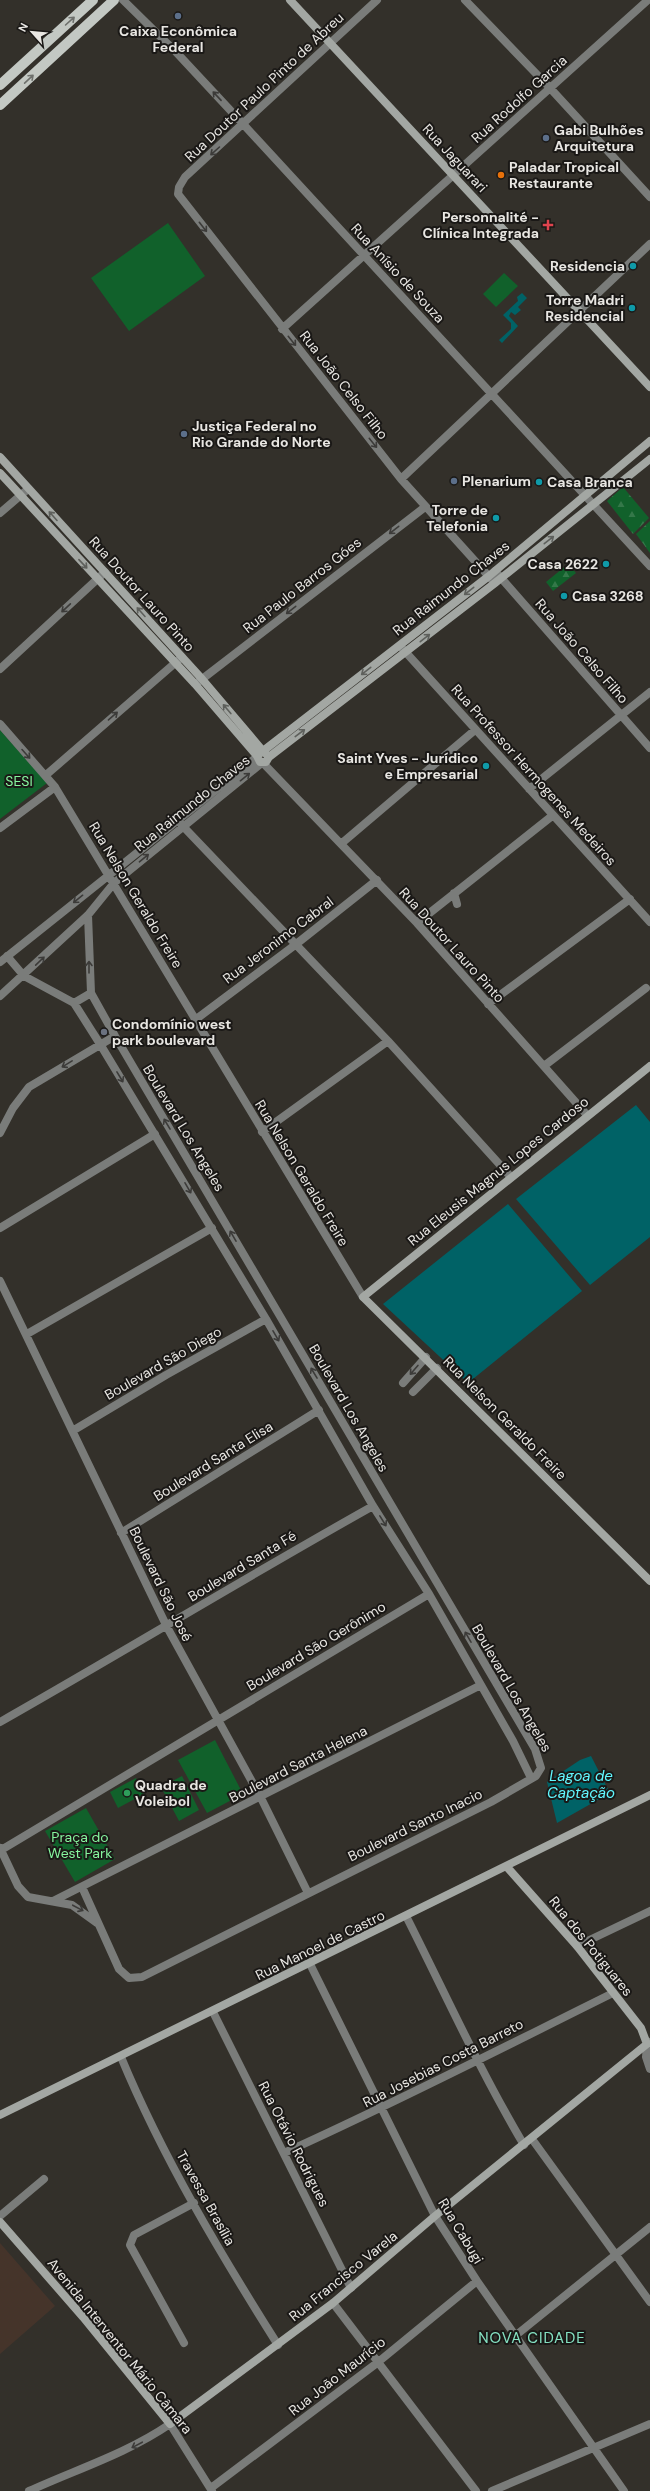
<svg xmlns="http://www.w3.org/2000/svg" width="650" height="2491" font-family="'DM Sans',sans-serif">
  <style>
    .industrial { fill: #45342a }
    .forest { fill: url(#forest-firs) }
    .park { fill: #11612b }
    .water { fill: #006266 }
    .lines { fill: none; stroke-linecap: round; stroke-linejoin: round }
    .street { stroke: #7a7c7a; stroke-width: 8 }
    .secondary { stroke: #a3a7a3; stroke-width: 8 }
    .primary { stroke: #c3c8c3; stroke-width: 10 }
    .oneway { stroke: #6e706c }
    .oneway2 { stroke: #3c3b39 }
    .oneway3 { stroke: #5e605c }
    .service-dot { fill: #5c6f8a; stroke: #1a1816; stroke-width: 1.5 }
    .food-dot { fill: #e8710a; stroke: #1a1816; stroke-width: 1.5 }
    .health-dot { fill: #e0444e; stroke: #1a1816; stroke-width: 1.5 }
    .culture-dot { fill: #0f9aa8; stroke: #1a1816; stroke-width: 1.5 }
    .worship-dot { fill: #6b7280; stroke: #1a1816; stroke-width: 1.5 }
    .leisure-dot { fill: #2e9e5b; stroke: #1a1816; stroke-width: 1.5 }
    .labels { text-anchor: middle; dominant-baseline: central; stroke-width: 4; stroke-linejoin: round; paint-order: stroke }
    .poi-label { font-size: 14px; font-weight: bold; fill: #e8e6e2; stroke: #1a1816; text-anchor: start }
    .street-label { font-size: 14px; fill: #e8e6e2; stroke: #1a1816 }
    .park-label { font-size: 14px; fill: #86f49e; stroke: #1a1816 }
    .water-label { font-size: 15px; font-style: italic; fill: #61f7ff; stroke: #1a1816 }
    .neighbourhood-label { font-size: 15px; letter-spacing: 1px; fill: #85e1c2; stroke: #1a1816 }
  </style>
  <defs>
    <pattern id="forest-firs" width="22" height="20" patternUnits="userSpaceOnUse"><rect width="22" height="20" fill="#11612b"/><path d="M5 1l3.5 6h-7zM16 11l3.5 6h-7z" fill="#347849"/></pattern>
  </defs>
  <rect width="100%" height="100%" fill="#33302a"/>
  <path class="industrial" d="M0 2243 55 2306 0 2354Z"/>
  <path class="forest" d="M623 487 649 518 633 534 607 501Z
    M650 521V553L636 534Z
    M568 564 576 573 553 591 546 582Z"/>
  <path class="park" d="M168 223 205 276 129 331 91 278Z
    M504 273 518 286 496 307 483 294Z
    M0 730 47 783 0 819Z
    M215 1740 243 1794 207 1813 178 1760Z
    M182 1776 199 1810 179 1821 161 1787Z
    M136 1778 144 1794 118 1808 110 1792Z
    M86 1808 115 1859 75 1882 45 1831Z"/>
  <path class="water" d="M522 293 527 298 518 307 521 310 515 315 511 312 509 316 518 326 502 343 499 340 511 329V323L503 315 518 301 517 297Z
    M636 1105 650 1122V1237L590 1285 516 1199Z
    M508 1204 582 1291 468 1383 383 1304Z
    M591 1756 610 1793 557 1823 547 1782 580 1760Z"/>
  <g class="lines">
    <path class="street" d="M123 0 176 52 244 125 650 566
      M377 0 185 177 179 187 178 194 401 479 493 581
      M465 0 550 88 650 197
      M282 329 648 0
      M401 479 650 244
      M0 513 28 489
      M495 571 650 748
      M401 647 650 922
      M0 669 105 572
      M197 683 425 507
      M0 724 55 787 363 1297
      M263 763 417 923 587 1115
      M46 775 182 657
      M529 789 650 692
      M177 820 388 1041 511 1177
      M0 828 55 787
      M342 843 475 730
      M454 893 457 904
      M417 923 552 816
      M7 956 24 976 74 1003 100 1044 266 1319 373 1506 429 1594 513 1741 531 1778
      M0 962 257 757
      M0 996 88 915 114 883 263 762
      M74 1003 91 993
      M488 1004 630 899
      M195 1020 295 945 377 880
      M544 1066 646 988
      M262 1132 388 1041
      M0 1133 13 1108 29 1087 115 1036
      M0 1228 155 1134
      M0 1281 167 1627 261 1798 308 1893
      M27 1334 212 1228
      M403 1383 426 1357
      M413 1392 437 1368
      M74 1430 166 1375 266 1319
      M121 1533 319 1410
      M0 1722C125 1651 248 1576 373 1506
      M0 1848 18 1886 28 1897 72 1905 97 1923
      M1 1850 429 1594
      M82 1887 119 1969 129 1978 142 1977 491 1802 536 1776 541 1768 535 1749 115 1036 91 993 88 915
      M53 1901 481 1685
      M406 1916C445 1993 480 2071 524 2145
      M577 1946 650 1911
      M310 1964 435 2216 477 2281 624 2491
      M213 2012 351 2288
      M650 2042 647 2044 646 2057 650 2069
      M121 2057C163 2158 220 2253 278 2345
      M532 2139 650 2302
      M284 2153C395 2103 504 2047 613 1993
      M0 2216 44 2179
      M333 2303 476 2491
      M515 2336 650 2227
      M184 2343 130 2245 134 2235 194 2203
      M211 2488 377 2363 477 2281
      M29 2491C77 2469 126 2454 170 2424L212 2491
      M492 2491 650 2424"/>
    <path class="secondary" d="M290 0 650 387
      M0 457 202 679 263 751
      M0 473 195 684 257 756
      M263 751 489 576 650 441
      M269 757 263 751 257 756 260 762H266L269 757 495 583 650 459
      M650 1066 363 1297 650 1581
      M0 2115 650 1795
      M0 2222 83 2317 170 2424 333 2303 435 2216 647 2044 641 2028 577 1946 507 1867"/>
    <path class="primary" d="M0 85 93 0
      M0 105 114 0"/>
  </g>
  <defs><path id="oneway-shaft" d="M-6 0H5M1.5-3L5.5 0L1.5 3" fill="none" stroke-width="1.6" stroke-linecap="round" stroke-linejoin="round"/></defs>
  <g class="oneway">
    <use href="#oneway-shaft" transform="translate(70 21) rotate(-42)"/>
    <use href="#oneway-shaft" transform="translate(29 79) rotate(-43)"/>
  </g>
  <g class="oneway2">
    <use href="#oneway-shaft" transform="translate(217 96) rotate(-133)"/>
    <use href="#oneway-shaft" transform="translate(215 151) rotate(138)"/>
    <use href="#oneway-shaft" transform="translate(203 227) rotate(52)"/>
    <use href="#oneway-shaft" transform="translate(292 341) rotate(51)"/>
    <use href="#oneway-shaft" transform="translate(373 443) rotate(51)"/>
    <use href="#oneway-shaft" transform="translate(394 530) rotate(142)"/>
    <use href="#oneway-shaft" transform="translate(66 608) rotate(137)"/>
    <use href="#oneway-shaft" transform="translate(291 610) rotate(142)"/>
    <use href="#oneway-shaft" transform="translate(113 716) rotate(-41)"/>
    <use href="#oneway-shaft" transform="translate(26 754) rotate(48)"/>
    <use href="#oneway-shaft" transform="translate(245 777) rotate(-39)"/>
    <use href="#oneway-shaft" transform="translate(144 858) rotate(-40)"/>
    <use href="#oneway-shaft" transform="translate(78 899) rotate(141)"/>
    <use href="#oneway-shaft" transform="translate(40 961) rotate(-44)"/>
    <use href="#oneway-shaft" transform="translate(89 967) rotate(-90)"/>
    <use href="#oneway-shaft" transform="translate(67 1064) rotate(149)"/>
    <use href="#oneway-shaft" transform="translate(120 1077) rotate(59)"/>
    <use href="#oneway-shaft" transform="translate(167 1124) rotate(-121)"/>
    <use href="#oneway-shaft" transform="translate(188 1188) rotate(60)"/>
    <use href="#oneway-shaft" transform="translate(233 1236) rotate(-120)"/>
    <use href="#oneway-shaft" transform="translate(276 1336) rotate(60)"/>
    <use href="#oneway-shaft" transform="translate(414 1370) rotate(131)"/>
    <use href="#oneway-shaft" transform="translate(314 1373) rotate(-121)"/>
    <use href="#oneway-shaft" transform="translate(383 1521) rotate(58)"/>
    <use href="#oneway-shaft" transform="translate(468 1637) rotate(-120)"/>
    <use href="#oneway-shaft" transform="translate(78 1908) rotate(28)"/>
    <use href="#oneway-shaft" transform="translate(137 2445) rotate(152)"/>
  </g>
  <g class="oneway3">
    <use href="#oneway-shaft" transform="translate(53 516) rotate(-132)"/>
    <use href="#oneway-shaft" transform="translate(549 540) rotate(-38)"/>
    <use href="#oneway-shaft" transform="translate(83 564) rotate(47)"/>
    <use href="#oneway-shaft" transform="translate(469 591) rotate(142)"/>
    <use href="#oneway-shaft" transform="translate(141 612) rotate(-132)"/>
    <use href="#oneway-shaft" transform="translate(425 638) rotate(-38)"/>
    <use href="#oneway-shaft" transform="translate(366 671) rotate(142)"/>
    <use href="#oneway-shaft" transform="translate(227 709) rotate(-130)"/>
    <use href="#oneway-shaft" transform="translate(300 733) rotate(-37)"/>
  </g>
  <g class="service-dot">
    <circle cx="178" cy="16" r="4"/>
    <circle cx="546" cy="138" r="4"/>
    <circle cx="184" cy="434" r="4"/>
    <circle cx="454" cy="481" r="4"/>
  </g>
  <circle class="food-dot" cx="501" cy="175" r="4"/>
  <path class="health-dot" d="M546 219h4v4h4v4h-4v4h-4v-4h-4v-4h4z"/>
  <g class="culture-dot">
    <circle cx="633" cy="266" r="4"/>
    <circle cx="632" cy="308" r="4"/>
    <circle cx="539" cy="482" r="4"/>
    <circle cx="496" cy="518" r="4"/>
    <circle cx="606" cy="564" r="4"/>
    <circle cx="564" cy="596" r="4"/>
    <circle cx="486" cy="766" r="4"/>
  </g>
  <circle class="worship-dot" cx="104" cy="1032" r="4"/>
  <circle class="leisure-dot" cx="127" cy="1793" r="4"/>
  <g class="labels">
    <g class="poi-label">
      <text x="178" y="31" text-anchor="middle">Caixa Econômica<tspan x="178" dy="16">Federal</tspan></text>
      <text x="554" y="130">Gabi Bulhões<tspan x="554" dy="16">Arquitetura</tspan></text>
      <text x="509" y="167">Paladar Tropical<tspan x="509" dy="16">Restaurante</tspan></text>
      <text x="539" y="217" text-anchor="end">Personnalité -<tspan x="539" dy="16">Clínica Integrada</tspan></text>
      <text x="625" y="266" text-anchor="end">Residencia</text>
      <text x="624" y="300" text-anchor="end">Torre Madri<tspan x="624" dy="16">Residencial</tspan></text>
      <text x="192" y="426">Justiça Federal no<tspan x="192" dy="16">Rio Grande do Norte</tspan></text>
      <text x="462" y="481">Plenarium</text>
      <text x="547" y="482">Casa Branca</text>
      <text x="488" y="510" text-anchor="end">Torre de<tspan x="488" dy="16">Telefonia</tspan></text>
      <text x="598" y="564" text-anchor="end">Casa 2622</text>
      <text x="572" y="596">Casa 3268</text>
      <text x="478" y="758" text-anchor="end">Saint Yves - Jurídico<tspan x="478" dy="16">e Empresarial</tspan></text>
      <text x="112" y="1024">Condomínio west<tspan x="112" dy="16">park boulevard</tspan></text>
      <text x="135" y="1785">Quadra de<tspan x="135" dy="16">Voleibol</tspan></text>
    </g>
    <g class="street-label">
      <text transform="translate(264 87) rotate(-43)">Rua Doutor Paulo Pinto de Abreu</text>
      <text transform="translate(519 99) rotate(-42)">Rua Rodolfo Garcia</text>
      <text transform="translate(455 158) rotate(47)">Rua Jaguarari</text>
      <text transform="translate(398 273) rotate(47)">Rua Anísio de Souza</text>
      <text transform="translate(344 385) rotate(52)">Rua João Celso Filho</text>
      <text transform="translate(302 585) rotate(-38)">Rua Paulo Barros Góes</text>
      <text transform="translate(451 588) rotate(-38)">Rua Raimundo Chaves</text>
      <text transform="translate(142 594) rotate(48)">Rua Doutor Lauro Pinto</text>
      <text transform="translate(582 651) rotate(49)">Rua João Celso Filho</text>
      <text transform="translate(534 775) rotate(48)">Rua Professor Hermogenes Medeiros</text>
      <text transform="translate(192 803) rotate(-39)">Rua Raimundo Chaves</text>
      <text transform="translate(136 895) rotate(59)">Rua Nelson Geraldo Freire</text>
      <text transform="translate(278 940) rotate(-37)">Rua Jeronimo Cabral</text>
      <text transform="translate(452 945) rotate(48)">Rua Doutor Lauro Pinto</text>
      <text transform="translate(184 1128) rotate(59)">Boulevard Los Angeles</text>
      <text transform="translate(498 1171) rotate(-39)">Rua Eleusis Magnus Lopes Cardoso</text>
      <text transform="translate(302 1173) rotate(59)">Rua Nelson Geraldo Freire</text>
      <text transform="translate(163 1363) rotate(-30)">Boulevard São Diego</text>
      <text transform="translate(349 1408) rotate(60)">Boulevard Los Angeles</text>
      <text transform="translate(505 1418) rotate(45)">Rua Nelson Geraldo Freire</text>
      <text transform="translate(213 1461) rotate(-32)">Boulevard Santa Elisa</text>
      <text transform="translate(242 1566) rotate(-31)">Boulevard Santa Fé</text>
      <text transform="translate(161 1584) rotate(64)">Boulevard São José</text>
      <text transform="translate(316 1646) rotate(-31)">Boulevard São Gerônimo</text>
      <text transform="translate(512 1688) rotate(60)">Boulevard Los Angeles</text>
      <text transform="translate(298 1764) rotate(-27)">Boulevard Santa Helena</text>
      <text transform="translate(415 1825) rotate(-26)">Boulevard Santo Inacio</text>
      <text transform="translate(320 1945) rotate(-26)">Rua Manoel de Castro</text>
      <text transform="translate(591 1946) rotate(51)">Rua dos Potiguares</text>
      <text transform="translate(443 2063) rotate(-27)">Rua Josebias Costa Barreto</text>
      <text transform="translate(294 2144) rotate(63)">Rua Otávio Rodrigues</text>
      <text transform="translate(206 2198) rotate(61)">Travessa Brasília</text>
      <text transform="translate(461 2231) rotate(59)">Rua Cabugi</text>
      <text transform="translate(343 2276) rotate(-39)">Rua Francisco Varela</text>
      <text transform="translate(120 2346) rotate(51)">Avenida Interventor Mário Câmara</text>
      <text transform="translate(337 2376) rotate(-38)">Rua João Maurício</text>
    </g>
    <g class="park-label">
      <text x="19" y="781">SESI</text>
      <text x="80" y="1837">Praça do<tspan x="80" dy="16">West Park</tspan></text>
    </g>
    <g class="water-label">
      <text x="581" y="1776">Lagoa de<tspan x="581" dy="17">Captação</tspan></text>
    </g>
    <g class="neighbourhood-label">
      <text x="532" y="2338">NOVA CIDADE</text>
    </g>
  </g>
  <g transform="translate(32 32) rotate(297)" stroke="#1a1816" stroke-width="3" paint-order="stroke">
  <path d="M0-3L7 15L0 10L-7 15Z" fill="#e8e6e2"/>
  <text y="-6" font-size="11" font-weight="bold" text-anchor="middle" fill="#e8e6e2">N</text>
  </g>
</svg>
